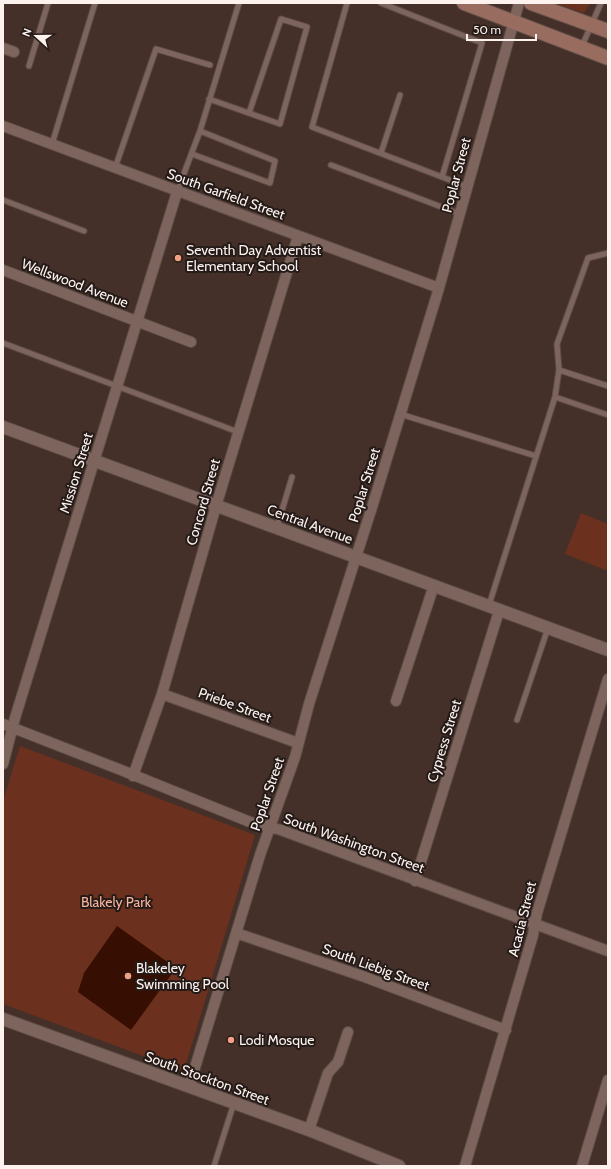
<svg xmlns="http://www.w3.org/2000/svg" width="611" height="1169" font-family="Cabin,sans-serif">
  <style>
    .green { fill: #6b311e }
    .water { fill: #370e02 }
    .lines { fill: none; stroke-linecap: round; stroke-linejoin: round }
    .service-casing { stroke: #5d4c46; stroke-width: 7 }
    .minor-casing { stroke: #5d4c46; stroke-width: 12 }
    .tertiary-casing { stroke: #5d4c46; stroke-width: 14 }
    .secondary-casing { stroke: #5d4c46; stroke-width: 16 }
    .service { stroke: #7d655e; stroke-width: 5 }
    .minor { stroke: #7d655e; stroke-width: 10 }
    .tertiary { stroke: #7d655e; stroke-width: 12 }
    .secondary { stroke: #986c5e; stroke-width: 14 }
    .poi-dot { fill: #f39f83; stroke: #241b18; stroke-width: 1.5 }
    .labels { text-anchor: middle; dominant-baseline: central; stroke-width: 4; stroke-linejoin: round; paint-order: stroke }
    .street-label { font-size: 14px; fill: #fdf2ee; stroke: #241b18 }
    .poi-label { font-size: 14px; fill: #fdf2ee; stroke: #241b18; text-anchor: start }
    .park-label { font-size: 14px; fill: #f8b39c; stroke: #241b18 }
  </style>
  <rect width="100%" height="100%" fill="#453029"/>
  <path class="green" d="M556 3H588L590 4 584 13Z
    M581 513 608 524V571L565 554Z
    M20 746 255 835 185 1067 181 1070 3 1004V801Z"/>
  <path class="water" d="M117 926 176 968 131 1030 78 992 84 973Z"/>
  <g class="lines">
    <defs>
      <path id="service" d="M347 3 312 127 468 187
        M381 3 482 43 442 177
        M582 46 601 3
        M29 66 48 3
        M209 99 280 124 307 27 281 19 249 113
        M52 144 95 3
        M381 153 400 95
        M192 154 270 183 275 161 200 131
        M331 165 460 214
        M115 168 156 49 210 65
        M177 192 200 131 239 3
        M3 200 84 231
        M3 343 238 432
        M559 370 557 344 588 258 608 253
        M555 397 559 370 608 386
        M400 414 536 456
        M277 527 292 477
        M489 605 555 397 608 415
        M517 720 548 628
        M214 1166 234 1103"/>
      <path id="minor" d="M3 48 14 52
        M3 126 439 288
        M3 270 191 342
        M162 694 298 743
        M396 701 434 585
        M3 724 121 770 250 822 281 830 608 951
        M3 764 15 718 177 192
        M133 776 162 694 216 506 298 236
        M415 881 499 611
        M236 933 362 976 506 1030
        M189 1087 260 855 295 757 309 704 373 504 439 288 519 3
        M309 1130 328 1073 338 1062 348 1032
        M465 1166 533 935 537 913 608 679
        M582 1166 608 1080"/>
      <path id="tertiary" d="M3 427 608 650
        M3 1019 309 1130 399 1166"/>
      <path id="secondary" d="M464 3 608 58
        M531 3 608 31"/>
    </defs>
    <use href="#service" class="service-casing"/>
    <use href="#minor" class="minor-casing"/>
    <use href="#tertiary" class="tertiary-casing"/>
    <use href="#secondary" class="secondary-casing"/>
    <use href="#service" class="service"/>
    <use href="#minor" class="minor"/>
    <use href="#tertiary" class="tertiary"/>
    <use href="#secondary" class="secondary"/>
  </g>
  <g class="poi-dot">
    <circle cx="178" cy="258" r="4"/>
    <circle cx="128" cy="976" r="4"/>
    <circle cx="231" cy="1040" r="4"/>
  </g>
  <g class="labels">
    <g class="street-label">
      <text transform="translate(456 175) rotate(-75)">Poplar Street</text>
      <text transform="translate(226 194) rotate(20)">South Garfield Street</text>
      <text transform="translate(75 283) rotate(21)">Wellswood Avenue</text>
      <text transform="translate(76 473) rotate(-73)">Mission Street</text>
      <text transform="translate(364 485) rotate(-73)">Poplar Street</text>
      <text transform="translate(203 502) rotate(-74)">Concord Street</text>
      <text transform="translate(310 524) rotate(20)">Central Avenue</text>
      <text transform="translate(235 705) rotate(20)">Priebe Street</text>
      <text transform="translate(444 741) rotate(-73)">Cypress Street</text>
      <text transform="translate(267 794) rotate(-71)">Poplar Street</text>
      <text transform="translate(354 843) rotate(20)">South Washington Street</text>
      <text transform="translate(522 919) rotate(-76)">Acacia Street</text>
      <text transform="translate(376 967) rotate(20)">South Liebig Street</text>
      <text transform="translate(207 1078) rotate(20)">South Stockton Street</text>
    </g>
    <g class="poi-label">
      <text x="186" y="250">Seventh Day Adventist<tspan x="186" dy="16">Elementary School</tspan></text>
      <text x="136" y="968">Blakeley<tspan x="136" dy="16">Swimming Pool</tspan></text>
      <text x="239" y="1040">Lodi Mosque</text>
    </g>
    <g class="park-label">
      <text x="116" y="902">Blakely Park</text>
    </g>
  </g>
  <rect width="611" height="1169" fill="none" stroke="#fdf2ee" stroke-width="8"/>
  <g transform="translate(36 36) rotate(291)" stroke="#241b18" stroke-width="3" paint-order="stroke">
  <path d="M0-3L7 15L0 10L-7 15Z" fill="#fdf2ee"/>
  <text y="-6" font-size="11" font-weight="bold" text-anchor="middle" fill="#fdf2ee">N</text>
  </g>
  <path d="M467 34v6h69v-6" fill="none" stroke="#fdf2ee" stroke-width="2"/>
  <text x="473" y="34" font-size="12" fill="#fdf2ee" stroke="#241b18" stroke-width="3" paint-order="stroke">50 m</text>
</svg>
